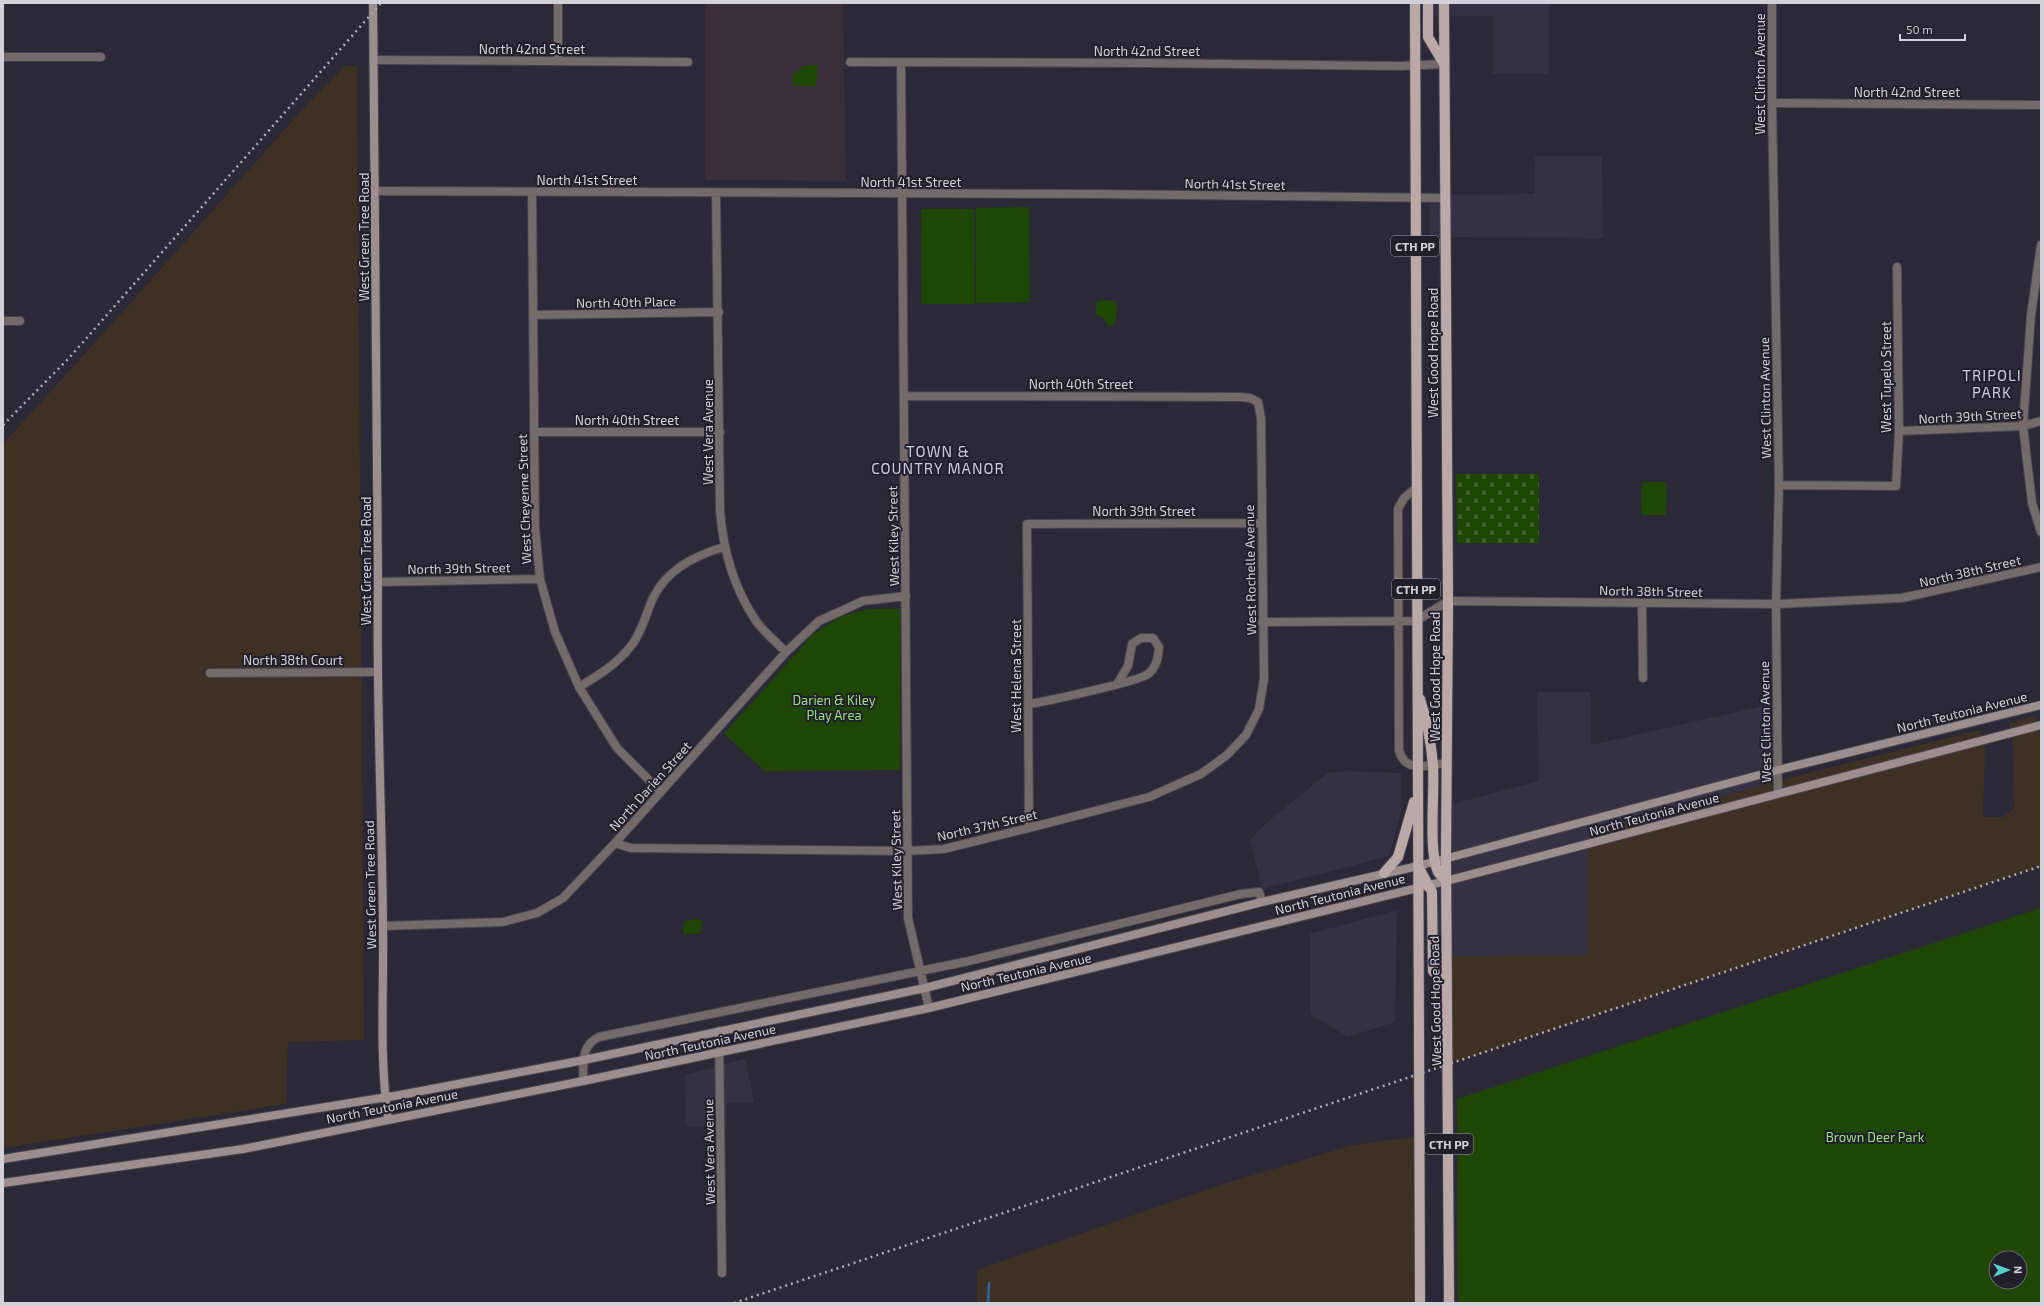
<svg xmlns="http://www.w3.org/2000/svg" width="2044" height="1306" font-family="'Exo 2',sans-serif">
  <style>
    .built { fill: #353145 }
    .industrial { fill: #3e3023 }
    .education { fill: #3c2d3a }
    .cemetery { fill: url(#cemetery-stones) }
    .green { fill: #1e4604; fill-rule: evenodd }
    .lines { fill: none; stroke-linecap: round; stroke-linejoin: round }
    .stream { stroke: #3163a3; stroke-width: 2.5 }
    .street-casing { stroke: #464451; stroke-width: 10 }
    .secondary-casing { stroke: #464451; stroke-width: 10 }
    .primary-casing { stroke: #464451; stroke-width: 12 }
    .street { stroke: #736a69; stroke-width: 8 }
    .secondary { stroke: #9c8e8c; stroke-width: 8 }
    .primary { stroke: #bba9a7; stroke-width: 10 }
    .rail { stroke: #aeacb6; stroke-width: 2.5; stroke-dasharray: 2 4; stroke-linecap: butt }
    .labels { text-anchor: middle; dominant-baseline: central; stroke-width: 4; stroke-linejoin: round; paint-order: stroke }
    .shield { fill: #221f2d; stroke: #9d9ba5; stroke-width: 1 }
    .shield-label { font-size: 12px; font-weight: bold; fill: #d2d0d9 }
    .street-label { font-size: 13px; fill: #d2d0d9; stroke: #221f2d }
    .park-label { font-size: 13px; fill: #9ce07e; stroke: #221f2d }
    .quarter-label { font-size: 15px; letter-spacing: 1px; fill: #ccc9db; stroke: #221f2d }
  </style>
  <defs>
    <pattern id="cemetery-stones" width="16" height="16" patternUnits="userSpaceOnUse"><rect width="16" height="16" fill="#1e4604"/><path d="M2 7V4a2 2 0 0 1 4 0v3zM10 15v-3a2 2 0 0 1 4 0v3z" fill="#3e6028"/></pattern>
  </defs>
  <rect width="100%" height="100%" fill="#2b2937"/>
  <path class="built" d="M1428 3H1549V74H1493V16H1429Z
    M1535 156H1602L1603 238 1430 237 1429 195 1534 194Z
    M1537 692H1590L1591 745 1777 703 1778 781 1588 833V955L1434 956 1433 809 1539 781Z
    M1348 771 1401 773V813L1389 856 1262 889 1250 840 1266 823 1328 773Z
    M1397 910 1395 1022 1348 1037 1310 1014V934Z
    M745 1059 754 1102 727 1103V1126H686L685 1075Z"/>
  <path class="industrial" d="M345 66H357L364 1040 288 1042 286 1104 3 1148V444L110 326 310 101Z
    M2036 716 2040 735 2041 866 1435 1069 1434 956 1588 955V833L1778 781 1980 730 1985 749 1983 817H2003L2014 809 2013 742 2009 723Z
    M1420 1136V1303H977V1270L1220 1185 1353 1145Z"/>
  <path class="education" d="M705 3H843L846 181 705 180Z"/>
  <path class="cemetery" d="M1456 474H1539V543H1457Z"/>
  <path class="green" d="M806 65H818L816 86H793V74Z
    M1029 207 1030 302 976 303V208Z
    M921 209H974L975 304H922Z
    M1100 300 1116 301 1117 310 1115 325 1109 327 1103 318 1096 315V303Z
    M1642 482H1667L1666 515H1641Z
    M868 609H900V770L765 771 724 734 813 634 840 617Z
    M2041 908V1303H1458L1457 1099ZM1996 1258H2020V1282H1996Z
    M696 919 703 921 700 933 684 935 683 928 685 921Z"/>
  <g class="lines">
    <path class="stream" d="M988 1303 989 1283"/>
    <defs>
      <path id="street" d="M1772 3V103L1779 485 1776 604 1778 793
        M3 57H101
        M375 60 688 62
        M558 61V3
        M850 62 1150 63 1400 66 1444 64
        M901 63 908 918 929 1008
        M1772 103 2041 105
        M376 191 1095 194 1445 198
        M532 192 535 528 540 579 555 632 579 687 617 748 661 792
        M716 193 720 510C723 550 733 587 756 621 764 632 776 642 786 652
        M2041 245 2031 315 2023 426 2032 503 2041 532
        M533 315 719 312
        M3 321H20
        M1899 431 2023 426 2041 421
        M534 432H720
        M1779 485 1896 486 1899 431 1897 267
        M1416 488 1404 498 1398 509 1399 750C1405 774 1428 765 1447 763
        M378 582 540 579
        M1642 603 1643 678
        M1262 622 1416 621 1448 601 1776 604 1902 598 2041 567
        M210 673 377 672
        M579 687C599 675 617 664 631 646 643 631 646 612 654 596 668 569 696 555 724 547
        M1028 704C1044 702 1140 681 1148 674 1157 667 1158 657 1159 647L1153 638H1141L1132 644 1128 666 1117 684
        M1029 828 1027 524 1261 523
        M615 843 631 848 907 851 944 849 1029 828 1149 797 1201 774 1227 755 1246 735 1259 709 1264 679 1261 418 1258 402 1250 398 1240 397 904 396
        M383 926 503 922 537 913 563 898 615 843 786 652 819 621 863 601 906 596
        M719 1031 722 1273
        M583 1081C584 1063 580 1046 599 1037L969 961 1241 894 1259 892 1262 902"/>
      <path id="secondary" d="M373 3 378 582C376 697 382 811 383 926 384 990 379 1055 388 1119
        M3 1159 400 1095 584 1060 925 988 1262 902 1418 866 1778 770 2041 705
        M3 1183 243 1149 583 1081 929 1008 1446 881 2041 725"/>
      <path id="primary" d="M1415 3 1420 1303
        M1428 3V37L1444 64
        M1444 3 1448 601 1446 857 1449 1303
        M1420 699C1427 721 1431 742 1433 765 1435 791 1428 852 1438 872 1440 875 1444 878 1446 881
        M1418 866 1432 892 1433 971 1447 985
        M1384 873 1398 857 1414 802"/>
    </defs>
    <use href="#street" class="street-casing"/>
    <use href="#secondary" class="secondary-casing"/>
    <use href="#primary" class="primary-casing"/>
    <use href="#street" class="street"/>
    <use href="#secondary" class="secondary"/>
    <use href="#primary" class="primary"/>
    <path class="rail" d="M3 425 69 358 381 3
      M734 1303 2041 866"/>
  </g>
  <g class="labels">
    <g class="shield">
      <rect x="1391" y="236" width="48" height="20" rx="3"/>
      <rect x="1392" y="579" width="48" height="20" rx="3"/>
      <rect x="1425" y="1134" width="48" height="20" rx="3"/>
    </g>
    <g class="shield-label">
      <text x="1415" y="246">CTH PP</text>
      <text x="1416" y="589">CTH PP</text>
      <text x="1449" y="1144">CTH PP</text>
    </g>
    <g class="street-label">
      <text x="532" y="49">North 42nd Street</text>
      <text x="1147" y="51">North 42nd Street</text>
      <text transform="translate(1760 74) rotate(-90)">West Clinton Avenue</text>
      <text x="1907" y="92">North 42nd Street</text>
      <text x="587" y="180">North 41st Street</text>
      <text x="911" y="182">North 41st Street</text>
      <text transform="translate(1235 184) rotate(1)">North 41st Street</text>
      <text transform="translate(364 237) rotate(-90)">West Green Tree Road</text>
      <text transform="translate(626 302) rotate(-1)">North 40th Place</text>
      <text transform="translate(1433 353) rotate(-90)">West Good Hope Road</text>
      <text transform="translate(1886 377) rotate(-90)">West Tupelo Street</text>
      <text x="1081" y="384">North 40th Street</text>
      <text transform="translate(1765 398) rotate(-91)">West Clinton Avenue</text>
      <text transform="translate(1970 416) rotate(-3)">North 39th Street</text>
      <text x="627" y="420">North 40th Street</text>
      <text transform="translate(708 432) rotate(-90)">West Vera Avenue</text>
      <text transform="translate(524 499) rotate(-92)">West Cheyenne Street</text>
      <text x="1144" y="511">North 39th Street</text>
      <text transform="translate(893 536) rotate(-91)">West Kiley Street</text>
      <text transform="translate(366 561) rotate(-90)">West Green Tree Road</text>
      <text transform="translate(459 568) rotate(-1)">North 39th Street</text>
      <text transform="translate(1250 570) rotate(-91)">West Rochelle Avenue</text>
      <text transform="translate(1970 571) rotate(-13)">North 38th Street</text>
      <text transform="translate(1651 591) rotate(1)">North 38th Street</text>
      <text x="293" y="660">North 38th Court</text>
      <text transform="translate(1016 676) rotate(-90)">West Helena Street</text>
      <text transform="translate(1435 677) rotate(-90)">West Good Hope Road</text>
      <text transform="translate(1962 712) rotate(-14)">North Teutonia Avenue</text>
      <text transform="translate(1765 722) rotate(-91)">West Clinton Avenue</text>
      <text transform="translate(650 786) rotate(-48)">North Darien Street</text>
      <text transform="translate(1654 814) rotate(-15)">North Teutonia Avenue</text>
      <text transform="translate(987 825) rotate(-13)">North 37th Street</text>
      <text transform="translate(896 860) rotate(-91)">West Kiley Street</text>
      <text transform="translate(370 885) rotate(-91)">West Green Tree Road</text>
      <text transform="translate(1340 894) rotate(-14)">North Teutonia Avenue</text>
      <text transform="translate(1026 972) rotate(-13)">North Teutonia Avenue</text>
      <text transform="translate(1435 1001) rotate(-91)">West Good Hope Road</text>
      <text transform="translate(710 1042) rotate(-12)">North Teutonia Avenue</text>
      <text transform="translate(392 1106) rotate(-11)">North Teutonia Avenue</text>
      <text transform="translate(709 1152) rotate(-91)">West Vera Avenue</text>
    </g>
    <g class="park-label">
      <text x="834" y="700">Darien &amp; Kiley<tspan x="834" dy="15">Play Area</tspan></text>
      <text x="1875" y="1137">Brown Deer Park</text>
    </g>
    <g class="quarter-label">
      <text x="1992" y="375">TRIPOLI<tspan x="1992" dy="17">PARK</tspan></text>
      <text x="938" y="451">TOWN &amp;<tspan x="938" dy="17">COUNTRY MANOR</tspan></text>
    </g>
  </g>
  <rect width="2044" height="1306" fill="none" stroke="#d2d0d9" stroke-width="8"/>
  <g transform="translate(2008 1270) rotate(89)"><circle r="19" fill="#221f2d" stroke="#686672"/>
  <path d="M0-3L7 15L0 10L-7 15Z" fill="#55cec5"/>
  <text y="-6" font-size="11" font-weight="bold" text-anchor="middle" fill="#d2d0d9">N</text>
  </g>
  <path d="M1900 34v6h65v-6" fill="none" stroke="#d2d0d9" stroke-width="2"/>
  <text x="1906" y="34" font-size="12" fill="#d2d0d9" stroke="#221f2d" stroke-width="3" paint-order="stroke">50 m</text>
</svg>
